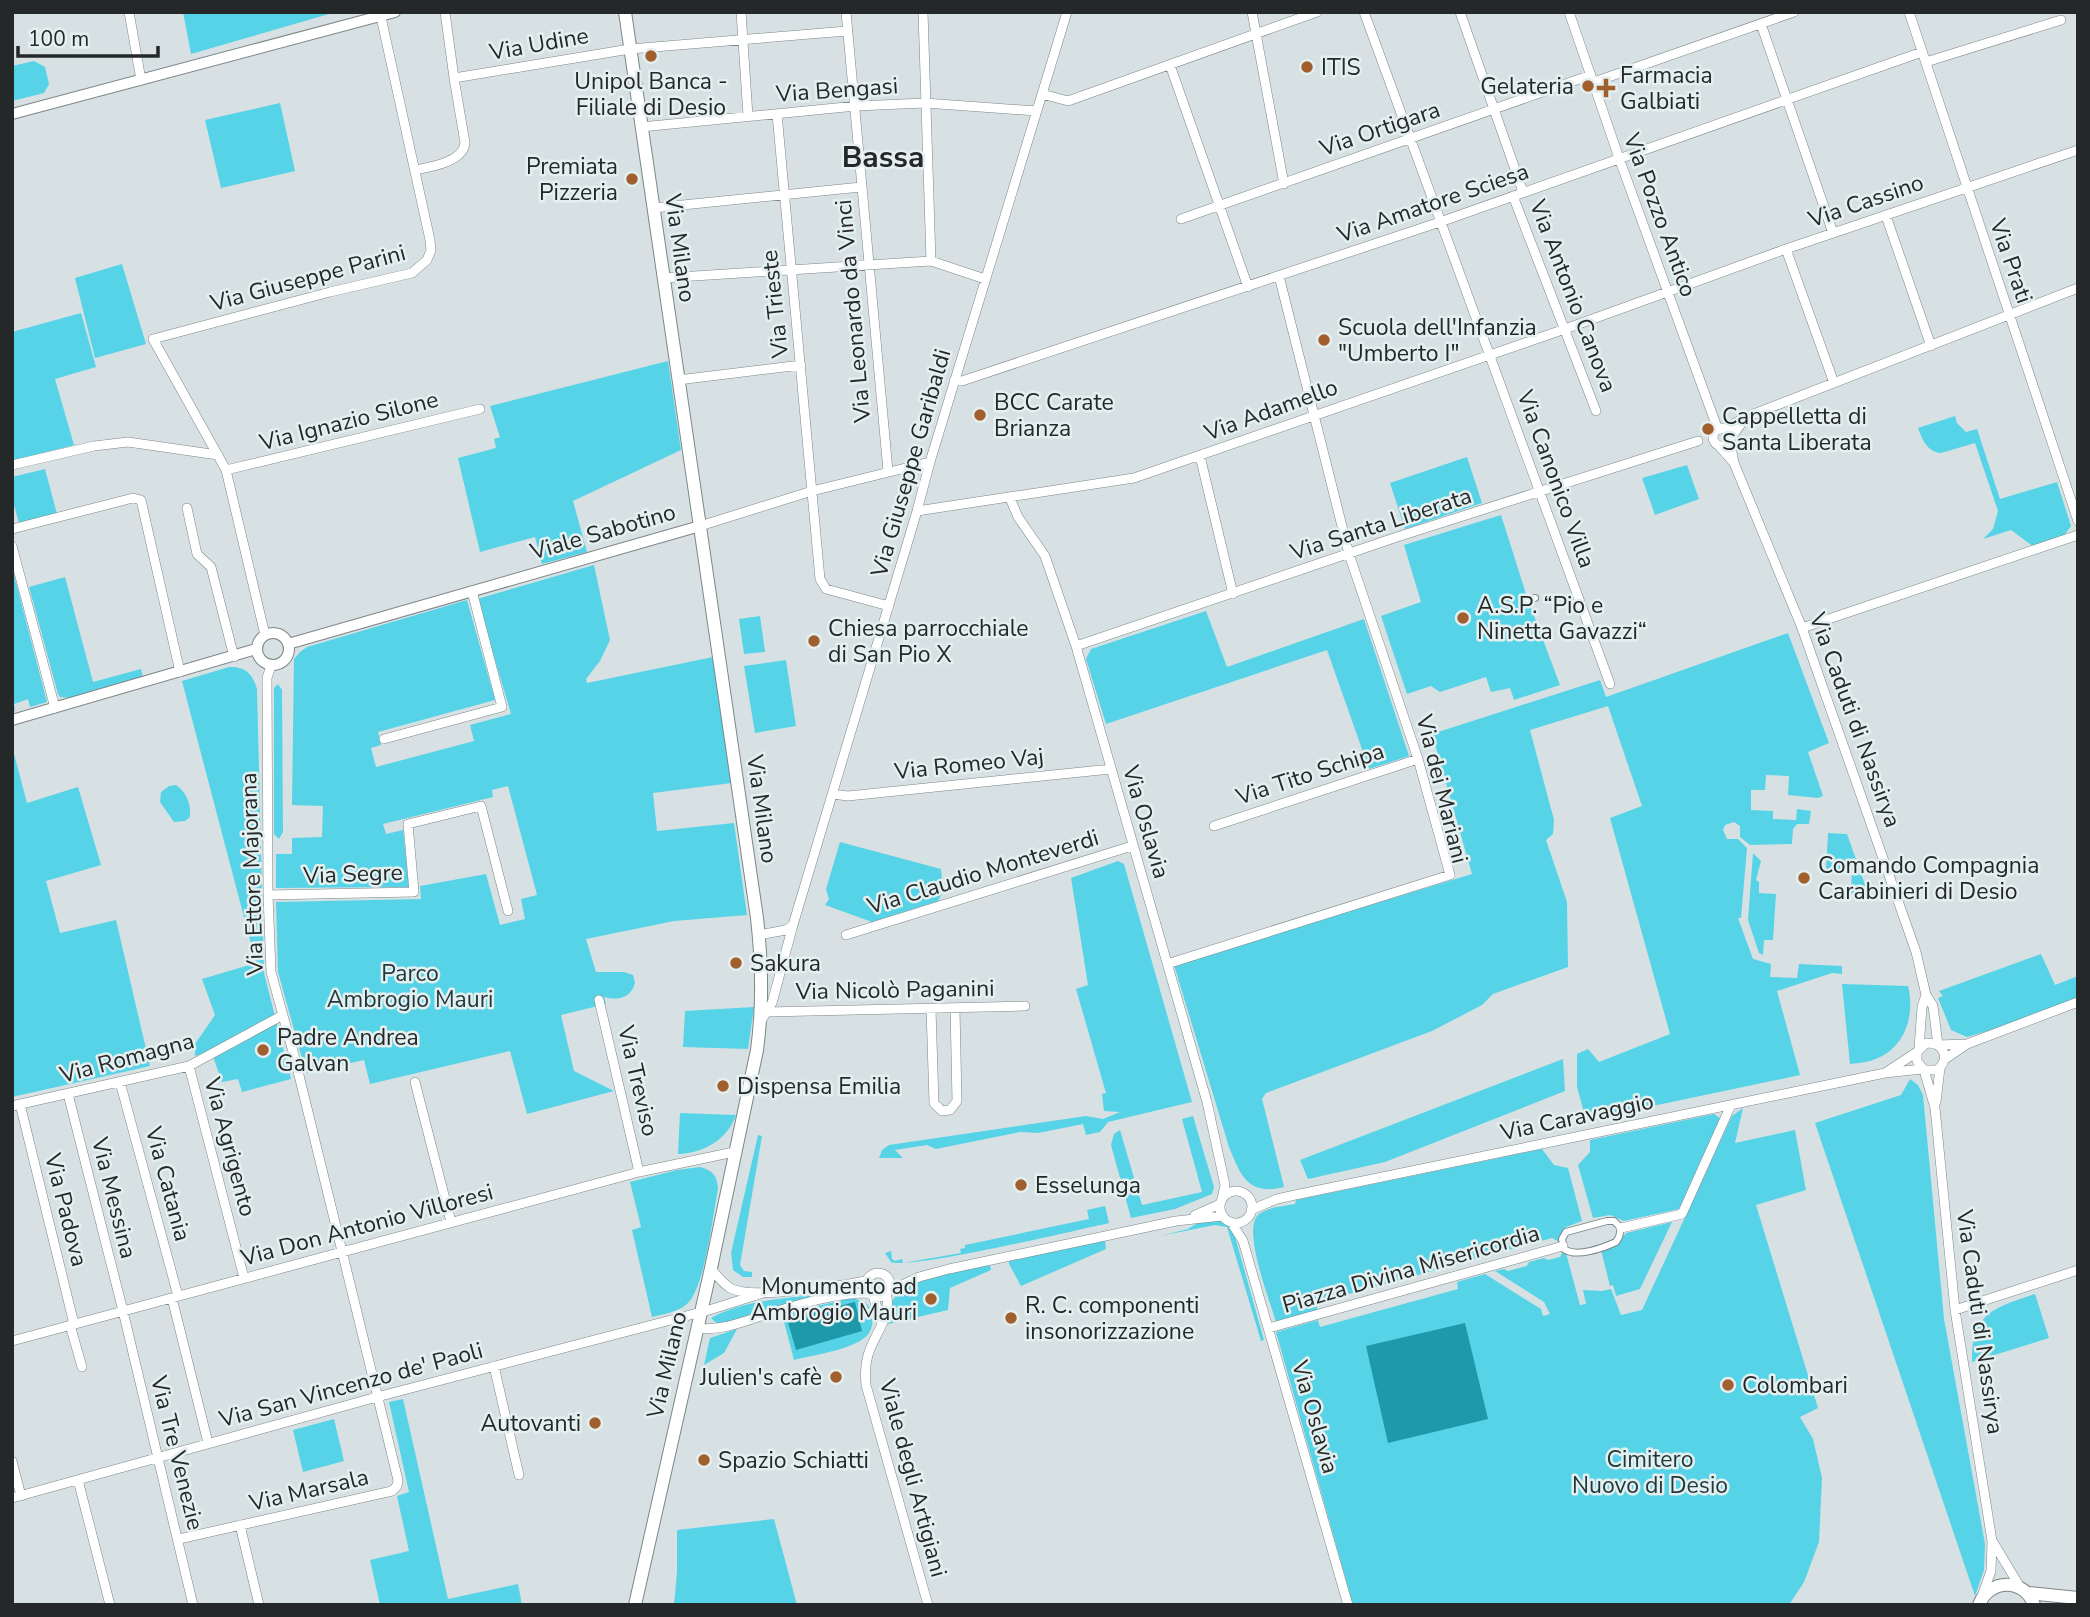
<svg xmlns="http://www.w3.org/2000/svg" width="2090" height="1617" font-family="'Nunito Sans',sans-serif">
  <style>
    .green { fill: #56d3e6 }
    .water { fill: #1d99aa }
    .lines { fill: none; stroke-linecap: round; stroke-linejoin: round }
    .pedestrian-casing { stroke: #7d8688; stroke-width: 8 }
    .minor-casing { stroke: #7d8688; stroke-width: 10 }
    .tertiary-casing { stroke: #7d8688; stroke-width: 12 }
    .secondary-casing { stroke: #7d8688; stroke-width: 14 }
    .pedestrian { stroke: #fff; stroke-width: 6 }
    .minor { stroke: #fff; stroke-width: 9 }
    .tertiary { stroke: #fff; stroke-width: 10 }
    .secondary { stroke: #fff; stroke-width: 12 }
    .poi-dot { fill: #a25f2e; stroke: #e4eff0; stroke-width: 2.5 }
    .labels { text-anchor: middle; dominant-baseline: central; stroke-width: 5; stroke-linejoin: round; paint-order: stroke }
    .street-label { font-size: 23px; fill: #242829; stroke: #e4eff0 }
    .poi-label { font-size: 23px; fill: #242829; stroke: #e4eff0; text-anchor: start }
    .park-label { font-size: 23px; fill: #1f383c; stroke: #e4eff0 }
    .district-label { font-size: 30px; font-weight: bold; fill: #242829; stroke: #e4eff0 }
  </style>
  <rect width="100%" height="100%" fill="#d7e1e3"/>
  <path class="green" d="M183 12H336L191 54Z
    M34 61 45 67 49 84 44 93 12 101V66Z
    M280 103 295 171 221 188 205 120Z
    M122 264 146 344 95 358 75 278Z
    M81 313 96 367 55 379 74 445 12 461V332Z
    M668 361 681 450 573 501 587 552 542 564 535 537 480 552 458 458 496 448 494 439 500 437 490 406Z
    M1955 416 1957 423 1966 432 1977 429 2000 499 2057 482 2071 526 2062 538 2034 547 2011 530 1983 539 1993 529 1998 511 1975 443 1941 453C1927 452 1922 439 1918 428Z
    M1467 457 1482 503 1405 529 1390 483Z
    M1687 465 1699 499 1655 515 1642 478Z
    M45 469 57 514 19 523 12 498V477Z
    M1501 515 1528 600 1560 685 1514 700 1510 688 1491 692 1486 677 1440 692 1431 686 1407 694 1381 616 1421 602 1404 545Z
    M594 565 610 640 600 661 586 679 587 683 713 657 732 783 653 793 657 831 734 823 747 915 674 921 586 939 596 972H624L633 975 635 983C631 998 618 1001 604 997L606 1004 561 1015 574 1071 614 1091 527 1114 510 1051 370 1084 364 1060 306 1073 278 972 276 902 421 899 420 886 486 874 500 925 525 919 521 899 537 895 508 786 492 790 493 797 383 824 386 834 403 830 409 887 276 888V854H292V838L322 837 323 806 292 805 294 659 300 652 307 647 467 600 495 700 378 732 381 745 371 748 376 767 474 741 470 725 511 714 477 599Z
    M12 567 47 702 30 707 28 699 14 704 15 711H12Z
    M65 577 93 682 141 669 143 678 71 698 60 697 58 694 29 587Z
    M1206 611 1227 667 1364 619 1409 756 1369 769 1327 650 1106 724 1086 659 1091 649Z
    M760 616 765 652 744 654 739 619Z
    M1788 633 1829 743 1808 752 1823 796 1818 798 1788 795 1789 776 1766 775 1765 790H1751V810L1773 811V819L1796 820 1797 809 1811 811 1809 824H1797L1793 829 1792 844 1750 845 1740 837V826L1734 822 1725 825 1723 830 1727 839H1738L1747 848 1741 918H1738L1753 959 1771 964 1770 977 1797 978 1799 964 1842 966V974L1832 973 1777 991 1800 1075 1586 1120 1577 1087V1054L1588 1049 1599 1062 1670 1034 1610 818 1642 806 1608 706 1530 730 1554 820 1553 834 1546 840 1567 902 1568 967 1493 994 1482 1005 1432 1031 1266 1093 1262 1099 1284 1187C1248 1196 1241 1176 1229 1147L1174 965 1472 874 1432 734 1600 680 1606 697Z
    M786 660 796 726 755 733 744 666Z
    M229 667C245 666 253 674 257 689L264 973 291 1079 242 1092 238 1079 222 1082 211 1051 195 1056V1044L215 1015 202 979 256 963 182 681Z
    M278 684 282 690 283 832 279 839 274 834V688Z
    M12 746 27 803 78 787 101 865 46 881 60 933 116 920 150 1066 12 1097Z
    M176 785C187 793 191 804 190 817L185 821 174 822 160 802 161 792 169 786Z
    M1828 833 1847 834 1867 890 1851 894 1852 870 1826 869Z
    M840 842 941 869 943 892 938 901 872 922 825 905 829 899 826 889Z
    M1753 853 1761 861 1756 880 1759 882V893L1776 894 1773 940H1764L1763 955 1759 953 1748 920Z
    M1118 861 1124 864 1192 1102 1108 1122 1100 1132 1086 1135 1083 1124 1038 1133 1020 1132 936 1149 927 1145 895 1150 903 1158H879L882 1150 889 1145 1086 1116 1103 1119 1120 1112 1104 1111 1102 1094 1106 1093 1076 989 1088 985 1071 878Z
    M2041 954 2055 985 2078 976V998L2018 1022 1967 1037 1951 1030 1938 998 1943 996 1939 991Z
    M1842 984 1908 986C1915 1014 1906 1046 1878 1058 1870 1062 1859 1063 1850 1064Z
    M754 1007 748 1049 683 1047 685 1011Z
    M1563 1059 1565 1091 1385 1162 1308 1179 1300 1160Z
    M1910 1079 1918 1085 1923 1095 1944 1319 1985 1544 1984 1570 1975 1596 1815 1123 1901 1095Z
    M1743 1108 1735 1143 1795 1130 1806 1190 1756 1205 1818 1408 1800 1417 1813 1439 1822 1478 1819 1542 1804 1582 1789 1605H1353L1276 1332 1318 1320 1320 1327 1458 1289 1457 1282 1485 1274 1541 1309 1543 1316 1550 1314 1544 1302 1495 1271 1504 1269 1508 1271 1527 1266 1529 1262 1544 1258 1548 1260 1560 1257 1562 1253H1566L1580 1305 1586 1304 1583 1290 1602 1291 1611 1289 1621 1315 1642 1310 1732 1116Z
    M680 1113 736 1115C727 1140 704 1153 678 1154Z
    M1714 1114 1720 1118 1679 1209 1624 1221 1610 1215 1593 1218 1578 1165 1590 1152V1140Z
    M1193 1116 1214 1187 1212 1194 1175 1209 1131 1218 1111 1145 1114 1134 1120 1130 1142 1205 1202 1192 1182 1119Z
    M758 1135 762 1136 740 1265 744 1271 752 1272V1277H743L733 1270 731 1253Z
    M1542 1149 1554 1165 1568 1168 1582 1221 1566 1227 1559 1242 1552 1238 1316 1303 1318 1311 1276 1322C1270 1301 1242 1230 1258 1215 1267 1207 1284 1206 1295 1204L1296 1200Z
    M700 1167C713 1171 717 1175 718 1189 713 1214 705 1288 687 1304 678 1312 664 1314 652 1317L632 1230 641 1227 630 1182 677 1170Z
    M1105 1206 1109 1223C1078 1230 908 1270 891 1262L885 1253 891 1251 892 1259 895 1261 902 1259 903 1263 961 1253 960 1249 965 1248V1245L1089 1219 1087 1210Z
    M1223 1220 1229 1223 1234 1233 1264 1340 1261 1341 1227 1227 1215 1225 1160 1236 1188 1229 1199 1222Z
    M1672 1222 1640 1289 1616 1296 1613 1285 1610 1286 1601 1250 1616 1245 1626 1233Z
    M1105 1240 1106 1249 1021 1286 1009 1264V1261Z
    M990 1265 991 1270 950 1288 948 1310 888 1324C889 1316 889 1304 895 1297 909 1278 966 1270 990 1265Z
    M860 1285 861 1291 724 1325 715 1322 711 1318C758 1293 811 1301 860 1285Z
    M2035 1294 2049 1338 1972 1362C1971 1313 1994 1308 2035 1294Z
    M852 1298 865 1302 873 1311C873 1318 873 1327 869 1333 859 1349 813 1355 794 1360L782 1314Z
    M737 1329 724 1353 704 1365 710 1338Z
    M403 1399 448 1599 518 1584 522 1605H380L370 1560 409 1551 397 1496 409 1492 389 1402Z
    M334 1419 344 1461 303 1472 293 1430Z
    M774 1519 797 1605H674L677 1572V1530Z"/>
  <path class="water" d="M855 1302 862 1331 796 1350 787 1319Z
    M1465 1323 1488 1419 1388 1443 1366 1346Z"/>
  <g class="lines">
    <defs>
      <path id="pedestrian" d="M1528 600 1535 598
        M1607 1221H1614L1621 1228 1619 1237 1616 1242C1603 1248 1576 1258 1564 1249L1562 1239 1566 1232Z"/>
      <path id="minor" d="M129 12 141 80
        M445 12 454 78 630 49 847 31
        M741 12 748 116
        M846 12 888 471
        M923 12 931 261
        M1252 12 1284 184
        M1364 12 1610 684
        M1460 12 1523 192
        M1569 12 1619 158 1718 430
        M1909 12 2078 521
        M1761 24 1833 233
        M1926 62 2061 20
        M1170 65 1248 287
        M1594 82 1794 12
        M1042 94 1068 101 1317 12
        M777 114 820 579 826 589 889 606
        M641 127 856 106 925 103 1037 111
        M415 170C431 167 463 162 465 143L454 78
        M1513 196 1596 411
        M653 208 861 187
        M1886 216 1931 346
        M1181 219 1591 75
        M1786 249 1834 383
        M663 278 931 261 985 279
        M678 380 801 365
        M954 381H962L1440 222 1922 52
        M1746 417 2078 288
        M1713 437a9 9 0 1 1 18 0a9 9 0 1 1-18 0Z
        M1724 429 1746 417 1731 438
        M1719 446 1734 463 1730 441
        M1200 456 1233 594
        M1734 463 1802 628 1916 952 1926 995 1933 1006 1938 1045 1967 1044
        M12 465 94 446 128 442 218 455
        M226 470 480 409
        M1010 498 1018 517 1045 556 1076 646 1207 1102 1225 1185 1222 1199
        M187 508 197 554 211 567 234 657
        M917 511 1134 478 1565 329 1786 249 2078 150
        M700 526 812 491 930 462
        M12 529 133 498 141 500 180 672
        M12 546 55 708
        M1802 628 2078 535
        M265 635 226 470 153 339 330 292 412 273 427 260 431 250 430 240 381 17 383 12
        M1076 646 1397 537 1698 441
        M384 739 502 707 472 591
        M832 794 848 796 1111 769
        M1214 826 1418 759
        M268 895 414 892 408 824 481 806 508 911
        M759 935 786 930 793 925
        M846 935 1132 846
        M1167 964 1450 875 1418 759 1349 554 1279 276
        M599 1000 639 1172
        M931 1009 934 1103 942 1111 950 1110 957 1101 955 1008
        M767 1012 1025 1006
        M761 1021 772 1003 793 925 917 511 930 462 1067 12
        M1919 1048 1922 1007 1926 995
        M1945 1059 1967 1044 2078 1002
        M189 1066 244 1278
        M1924 1070 1935 1108 1955 1310 1992 1541 1991 1571 1982 1596
        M1888 1071 1917 1052 1926 1043C1944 1042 1951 1059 1937 1070H1924L1917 1061V1052
        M120 1082 178 1296
        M415 1082 451 1222
        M68 1094 123 1311 193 1605
        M1936 1102 1940 1068
        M20 1104 74 1324
        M12 1106 189 1066 283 1015
        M1220 1207a16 16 0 1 1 32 0a16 16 0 1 1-32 0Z
        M1251 1210 1277 1199 1295 1195 1885 1073 1922 1069
        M1195 1215 1220 1204
        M1231 1222 1243 1241 1348 1605
        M1621 1228 1682 1214 1731 1105
        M711 1268C716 1275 723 1283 730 1288 751 1300 840 1286 866 1281
        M866 1285a12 12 0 1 1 24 0a12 12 0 1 1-24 0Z
        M889 1291 919 1277 949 1269 1176 1221 1222 1216
        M886 1294C893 1313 875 1334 869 1352 865 1363 865 1374 866 1385L928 1605
        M873 1296 882 1323
        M172 1298 208 1443
        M1955 1310 2078 1270
        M70 1325 82 1367
        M697 1328C720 1331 739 1323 761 1316 795 1306 832 1293 868 1293
        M1269 1328 1563 1246
        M12 1341 639 1172 734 1152
        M494 1366 519 1475
        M12 1461 21 1496
        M78 1480 110 1605
        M12 1498 377 1397 709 1310 763 1293
        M240 1525 259 1605
        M179 1539 392 1491 397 1486 398 1480 295 1059 271 972 268 895 267 678 271 666
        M1993 1542 2020 1587"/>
      <path id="tertiary" d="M12 114 395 12
        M257 649a16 16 0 1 1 32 0a16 16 0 1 1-32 0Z
        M288 644 700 526
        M12 720 256 649"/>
      <path id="secondary" d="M625 12 757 918C762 962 763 1006 757 1050L711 1268 635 1605
        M2028 1593 2078 1598
        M1979 1605C1989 1578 2025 1578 2034 1605"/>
    </defs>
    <use href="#pedestrian" class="pedestrian-casing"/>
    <use href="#minor" class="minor-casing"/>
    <use href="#tertiary" class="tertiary-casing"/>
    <use href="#secondary" class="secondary-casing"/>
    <use href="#pedestrian" class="pedestrian"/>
    <use href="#minor" class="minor"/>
    <use href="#tertiary" class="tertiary"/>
    <use href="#secondary" class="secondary"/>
  </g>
  <g class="poi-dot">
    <circle cx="651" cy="56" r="7"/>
    <circle cx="1307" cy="67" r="7"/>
    <circle cx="1588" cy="86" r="7"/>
    <path d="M1602.5 77.5h7v7h7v7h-7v7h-7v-7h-7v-7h7z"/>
    <circle cx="632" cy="179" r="7"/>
    <circle cx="1324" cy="340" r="7"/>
    <circle cx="980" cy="415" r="7"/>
    <circle cx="1708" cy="429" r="7"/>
    <circle cx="1463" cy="618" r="7"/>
    <circle cx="814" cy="641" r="7"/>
    <circle cx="1804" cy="878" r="7"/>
    <circle cx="736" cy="963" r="7"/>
    <circle cx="263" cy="1050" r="7"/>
    <circle cx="723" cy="1086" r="7"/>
    <circle cx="1021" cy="1185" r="7"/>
    <circle cx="931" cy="1299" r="7"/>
    <circle cx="1011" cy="1318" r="7"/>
    <circle cx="836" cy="1377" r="7"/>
    <circle cx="1728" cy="1385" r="7"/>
    <circle cx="595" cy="1423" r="7"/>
    <circle cx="704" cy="1460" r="7"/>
  </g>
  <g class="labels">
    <g class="street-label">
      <text transform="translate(539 44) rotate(-10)">Via Udine</text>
      <text transform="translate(837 90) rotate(-4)">Via Bengasi</text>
      <text transform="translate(1380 129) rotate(-19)">Via Ortigara</text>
      <text transform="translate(1866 201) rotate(-19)">Via Cassino</text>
      <text transform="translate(1433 203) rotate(-19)">Via Amatore Sciesa</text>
      <text transform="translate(1660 215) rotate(70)">Via Pozzo Antico</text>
      <text transform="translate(680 248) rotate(82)">Via Milano</text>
      <text transform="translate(2011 261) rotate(71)">Via Prati</text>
      <text transform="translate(308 278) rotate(-15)">Via Giuseppe Parini</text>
      <text transform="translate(1573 296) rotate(69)">Via Antonio Canova</text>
      <text transform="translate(775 304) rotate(-96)">Via Trieste</text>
      <text transform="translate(853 311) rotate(-95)">Via Leonardo da Vinci</text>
      <text transform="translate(1271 410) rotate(-20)">Via Adamello</text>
      <text transform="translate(349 421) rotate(-14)">Via Ignazio Silone</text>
      <text transform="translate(911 463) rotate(-74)">Via Giuseppe Garibaldi</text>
      <text transform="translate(1556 479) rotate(70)">Via Canonico Villa</text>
      <text transform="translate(1381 524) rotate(-18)">Via Santa Liberata</text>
      <text transform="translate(603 532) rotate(-16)">Viale Sabotino</text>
      <text transform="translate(1855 720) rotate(70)">Via Caduti di Nassirya</text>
      <text transform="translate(969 764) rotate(-6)">Via Romeo Vaj</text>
      <text transform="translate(1310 774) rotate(-18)">Via Tito Schipa</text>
      <text transform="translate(1442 789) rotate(76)">Via dei Mariani</text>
      <text transform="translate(762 809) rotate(82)">Via Milano</text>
      <text transform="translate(1146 822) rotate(74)">Via Oslavia</text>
      <text transform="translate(983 872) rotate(-17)">Via Claudio Monteverdi</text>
      <text transform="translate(252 874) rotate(-92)">Via Ettore Majorana</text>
      <text transform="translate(353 874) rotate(-2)">Via Segre</text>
      <text transform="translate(895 990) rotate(-1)">Via Nicolò Paganini</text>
      <text transform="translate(127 1058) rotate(-15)">Via Romagna</text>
      <text transform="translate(638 1081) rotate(77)">Via Treviso</text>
      <text transform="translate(1577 1117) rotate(-12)">Via Caravaggio</text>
      <text transform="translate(230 1147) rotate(75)">Via Agrigento</text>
      <text transform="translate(168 1184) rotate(75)">Via Catania</text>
      <text transform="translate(114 1198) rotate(76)">Via Messina</text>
      <text transform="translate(66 1210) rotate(76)">Via Padova</text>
      <text transform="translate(367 1225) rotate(-15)">Via Don Antonio Villoresi</text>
      <text transform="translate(1411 1269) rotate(-16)">Piazza Divina Misericordia</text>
      <text transform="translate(1980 1322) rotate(82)">Via Caduti di Nassirya</text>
      <text transform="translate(667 1365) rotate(-77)">Via Milano</text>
      <text transform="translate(351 1385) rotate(-15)">Via San Vincenzo de' Paoli</text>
      <text transform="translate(1315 1417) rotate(74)">Via Oslavia</text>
      <text transform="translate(177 1453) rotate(76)">Via Tre Venezie</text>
      <text transform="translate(913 1478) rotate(75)">Viale degli Artigiani</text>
      <text transform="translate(309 1490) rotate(-13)">Via Marsala</text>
    </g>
    <g class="poi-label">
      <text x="1321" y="67">ITIS</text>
      <text x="1620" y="75">Farmacia<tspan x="1620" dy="26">Galbiati</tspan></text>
      <text x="651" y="81" text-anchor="middle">Unipol Banca -<tspan x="651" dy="26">Filiale di Desio</tspan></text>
      <text x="1574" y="86" text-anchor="end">Gelateria</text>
      <text x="618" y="166" text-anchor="end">Premiata<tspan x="618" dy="26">Pizzeria</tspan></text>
      <text x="1338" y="327">Scuola dell'Infanzia<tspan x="1338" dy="26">"Umberto I"</tspan></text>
      <text x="994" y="402">BCC Carate<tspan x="994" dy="26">Brianza</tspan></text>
      <text x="1722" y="416">Cappelletta di<tspan x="1722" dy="26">Santa Liberata</tspan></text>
      <text x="1477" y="605">A.S.P. “Pio e<tspan x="1477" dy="26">Ninetta Gavazzi“</tspan></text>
      <text x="828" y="628">Chiesa parrocchiale<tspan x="828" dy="26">di San Pio X</tspan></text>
      <text x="1818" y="865">Comando Compagnia<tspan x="1818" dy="26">Carabinieri di Desio</tspan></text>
      <text x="750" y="963">Sakura</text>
      <text x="277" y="1037">Padre Andrea<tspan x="277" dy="26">Galvan</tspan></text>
      <text x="737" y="1086">Dispensa Emilia</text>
      <text x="1035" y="1185">Esselunga</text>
      <text x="917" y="1286" text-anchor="end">Monumento ad<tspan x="917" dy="26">Ambrogio Mauri</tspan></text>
      <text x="1025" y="1305">R. C. componenti<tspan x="1025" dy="26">insonorizzazione</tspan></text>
      <text x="822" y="1377" text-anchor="end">Julien's cafè</text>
      <text x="1742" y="1385">Colombari</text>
      <text x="581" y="1423" text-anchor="end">Autovanti</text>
      <text x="718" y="1460">Spazio Schiatti</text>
    </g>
    <g class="park-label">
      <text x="410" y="973">Parco<tspan x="410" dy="26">Ambrogio Mauri</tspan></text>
      <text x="1650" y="1459">Cimitero<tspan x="1650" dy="26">Nuovo di Desio</tspan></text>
    </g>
    <g class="district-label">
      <text x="883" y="157">Bassa</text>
    </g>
  </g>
  <rect width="2090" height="1617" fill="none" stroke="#242829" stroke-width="28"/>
  <path d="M18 46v10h140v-10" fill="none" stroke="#242829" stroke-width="3.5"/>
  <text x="28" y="46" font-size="21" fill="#242829" stroke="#e4eff0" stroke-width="5" paint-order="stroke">100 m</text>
</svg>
